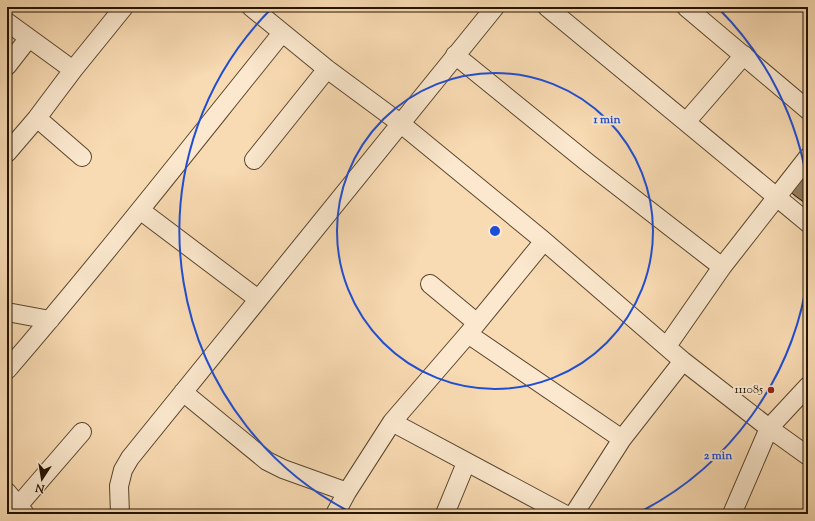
<svg xmlns="http://www.w3.org/2000/svg" width="815" height="521" font-family="'Sorts Mill Goudy',serif">
  <style>
    .building { fill: #937b5d; stroke: #241400; filter: url(#shadow) }
    .lines { fill: none; stroke-linecap: round; stroke-linejoin: round }
    .minor-casing { stroke: #59462d; stroke-width: 20 }
    .minor { stroke: #fbe8ce; stroke-width: 18 }
    .ring { fill: none; stroke: #1d4ed8; stroke-width: 2 }
    .poi-dot { fill: #8f2418; stroke: #fbe8ce; stroke-width: 1.5 }
    .labels { text-anchor: middle; dominant-baseline: central; stroke-width: 4; stroke-linejoin: round; paint-order: stroke }
    .poi-label { font-size: 12px; fill: #241400; stroke: #fbe8ce; text-anchor: end }
    .centre { fill: #1d4ed8; stroke: #fbe8ce; stroke-width: 2 }
    .ring-label { font-size: 12px; text-anchor: middle; font-weight: bold; fill: #1d4ed8; stroke: #fbe8ce; stroke-width: 4; stroke-linejoin: round; paint-order: stroke }
  </style>
  <defs>
    <filter id="shadow"><feDropShadow dx="3.5" dy="3.5" stdDeviation="0" flood-color="#0004"/></filter>
  </defs>
  <rect width="100%" height="100%" fill="#f9dbb3"/>
  <filter id="stains"><feTurbulence type="fractalNoise" baseFrequency=".005" numOctaves="4"/><feColorMatrix values="0 0 0 0 .2 0 0 0 0 .09 0 0 0 0 .02 0 0 0 .5 -.17"/></filter>
  <radialGradient id="worn" r=".72"><stop offset=".6" stop-color="#630" stop-opacity="0"/><stop offset="1" stop-color="#630" stop-opacity=".3"/></radialGradient>
  <path class="building" d="M808 167V205L790 192Z"/>
  <g class="lines">
    <defs>
      <path id="minor" d="M251 7 327 69 400 123 544 241 683 361 769 428 808 456
        M547 7 808 223
        M686 7 808 110
        M7 22 73 70
        M455 55 588 163 722 267
        M7 66 28 39
        M37 118 82 157
        M686 122 744 55
        M7 153 37 118 73 70 124 7
        M254 160 327 69
        M140 210 258 299
        M544 241 468 334 392 422 564 514
        M430 284 477 323
        M7 312 50 320
        M468 334 622 439
        M667 346 722 267 808 157
        M7 370C102 260 191 146 282 33
        M183 392 267 461 283 469 347 492
        M7 492 25 514
        M18 506 82 432
        M120 514 119 486 123 470 130 458 495 7
        M335 514 347 492 392 422
        M445 514 466 463
        M574 514 622 439 683 361
        M732 514 769 428 808 386"/>
    </defs>
    <use href="#minor" class="minor-casing"/>
    <use href="#minor" class="minor"/>
  </g>
  <g class="ring">
    <circle cx="495" cy="231" r="158"/>
    <path d="M808 275A316 316 0 0 1 636 514M354 514A316 316 0 0 1 272 8M718 8A316 316 0 0 1 808 187"/>
  </g>
  <circle class="poi-dot" cx="771" cy="390" r="4"/>
  <g class="labels">
    <g class="poi-label">
      <text x="763" y="390">111085</text>
    </g>
  </g>
  <circle cx="495" cy="231" r="6" class="centre"/>
  <g class="ring-label">
    <text x="607" y="123">1 min</text>
    <text x="718" y="459">2 min</text>
  </g>
  <rect width="815" height="521" fill="none" stroke="#f9dbb3" stroke-width="24"/>
  <rect x="8" y="8" width="799" height="505" fill="none" stroke="#241400" stroke-width="2"/>
  <rect x="12" y="12" width="791" height="497" fill="none" stroke="#241400"/>
  <g transform="translate(42 479) rotate(192)" stroke="#fbe8ce" stroke-width="3" paint-order="stroke">
  <path d="M0-3L7 15L0 10L-7 15Z" fill="#241400"/>
  <text y="-6" font-size="11" font-weight="bold" text-anchor="middle" fill="#241400">N</text>
  </g>
  <rect width="100%" height="100%" filter="url(#stains)"/>
  <rect width="100%" height="100%" fill="url(#worn)"/>
</svg>
